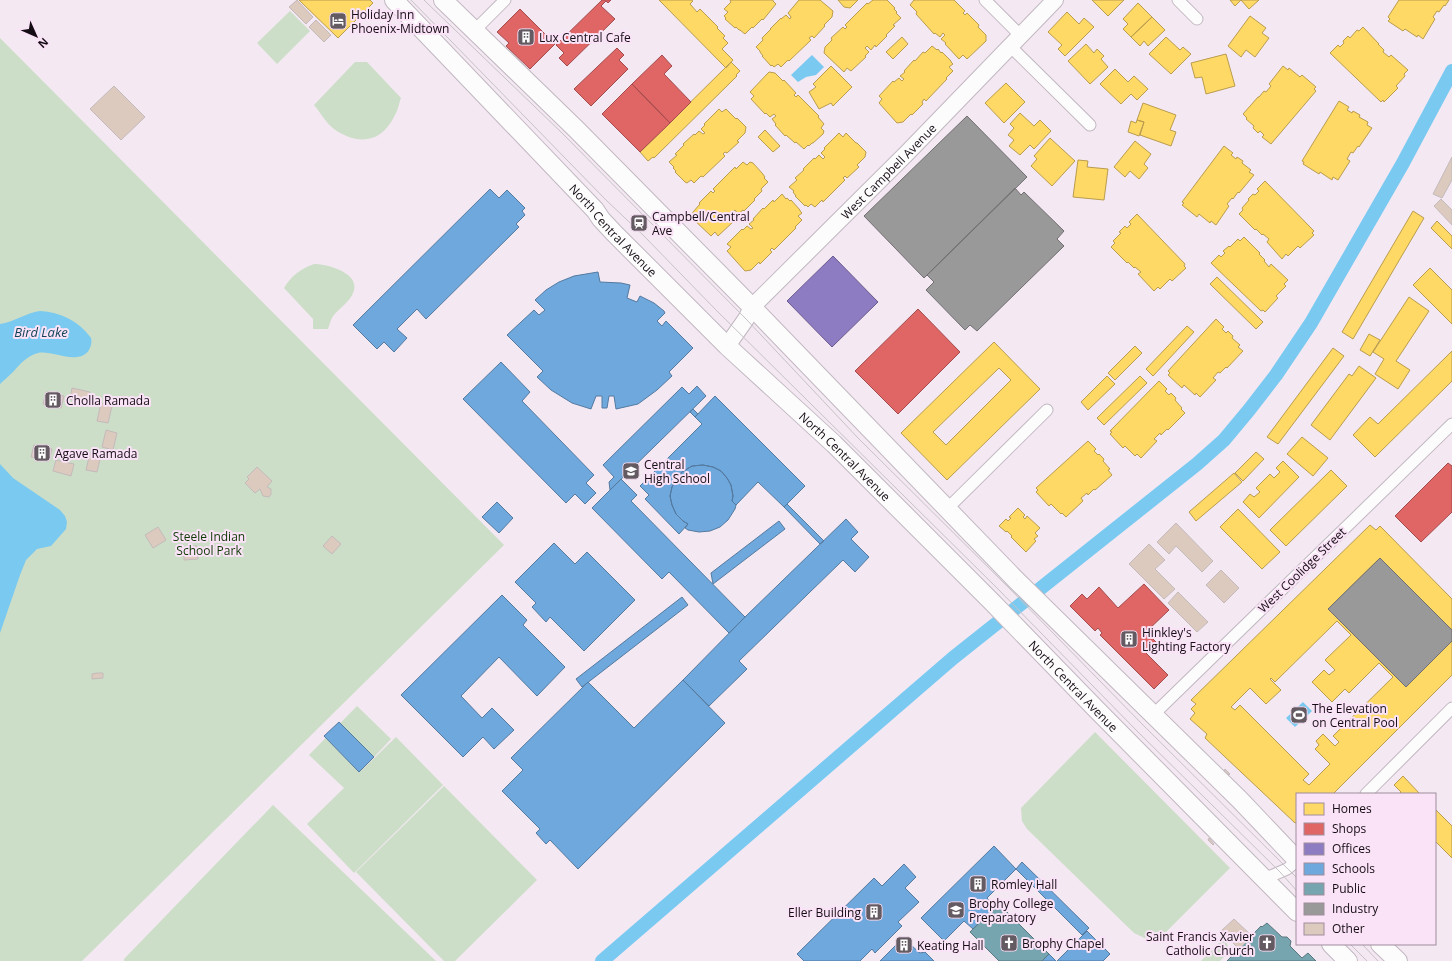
<svg xmlns="http://www.w3.org/2000/svg" width="1452" height="961" font-family="'Open Sans',sans-serif">
  <style>
    .green { fill: #ccdec7 }
    .water { fill: #79c9f0 }
    .homes { fill: #ffd966; stroke: #b99c4d; fill-rule: evenodd }
    .shops { fill: #e06666; stroke: #a34b4d }
    .offices { fill: #8e7cc3; stroke: #6a5b8e }
    .schools { fill: #6fa8dc; stroke: #547aa0 }
    .public { fill: #76a5af; stroke: #597780 }
    .industry { fill: #999; stroke: #716f71 }
    .lines { fill: none; stroke-linecap: round; stroke-linejoin: round }
    .canal { stroke: #79c9f0; stroke-width: 14 }
    .building { fill: #dccabf; stroke: #c4babb }
    .street-casing { stroke: #c1b8c0; stroke-width: 13 }
    .secondary-casing { stroke: #c1b8c0; stroke-width: 18 }
    .primary-casing { stroke: #c1b8c0; stroke-width: 20 }
    .street { stroke: #fdfcfd; stroke-width: 11 }
    .secondary { stroke: #fdfcfd; stroke-width: 16 }
    .primary { stroke: #fdfcfd; stroke-width: 18 }
    .tram { stroke: #c5c3c5; stroke-width: 1 }
    .labels { text-anchor: middle; dominant-baseline: central; stroke-width: 4; stroke-linejoin: round; paint-order: stroke }
    .poi-label { font-size: 12px; fill: #150d14; stroke: #fae2f7; text-anchor: start }
    .street-label { font-size: 12px; fill: #150d14; stroke: #fae2f7 }
    .park-label { font-size: 12px; fill: #0e3a04; stroke: #fae2f7 }
    .water-label { font-size: 13px; font-style: italic; fill: #124459; stroke: #fae2f7 }
  </style>
  <rect width="100%" height="100%" fill="#f4e8f3"/>
  <path class="green" d="M290 11 310 31 277 64 257 43Z
    M0 38 504 545 82 961H0Z
    M355 62H367L401 98C399 103 398 110 395 115 382 143 358 146 334 129 326 123 320 112 314 105Z
    M314 264C327 264 362 273 353 293 351 300 339 309 334 315 331 318 330 324 328 329H313V319L284 288C291 276 300 269 314 264Z
    M357 706 391 739 360 772 396 737 443 785 354 873 307 824 344 788 309 755Z
    M1095 732 1230 868 1163 935 1153 942 1134 933 1027 829 1022 821 1021 808Z
    M444 786 537 880 455 961H444L356 872Z
    M273 805 436 961H124V959Z
    M1224 938 1226 939 1229 952 1220 961H1201Z"/>
  <path class="water" d="M812 55 824 67 816 75 806 77 798 82 791 75Z
    M40 311C60 312 79 321 91 338 92 342 91 346 89 350 78 366 53 350 38 353 27 356 21 363 14 371 9 376 4 380 0 384V324C14 322 26 313 40 311Z
    M0 464 13 478 60 510 65 516 67 522 66 529 51 546 37 549 26 560 20 575 0 633Z
    M1303 702 1312 711 1295 727 1286 718Z"/>
  <path class="homes" d="M299 0H370L373 3 338 38Z
    M659 0H691L693 1 690 4 697 12 700 9 718 27 717 28 725 36 723 38 728 43 722 49 733 60 726 68Z
    M730 0H773V1L776 4 763 20 762 19 753 28 752 27 745 34 740 30H739L736 27 735 28 725 19 726 18 724 16 728 12 724 9 731 2Z
    M799 0H820L833 11 832 17 824 25 825 26 814 38 812 36 809 38 811 40 789 61 788 60 781 67 778 64 774 67 772 65 771 66 762 56H763L760 52V51L756 47 763 40 762 38 771 29H770L781 18V19L786 15 790 19 791 17 788 13Z
    M838 0H858L850 8 844 7Z
    M873 0H887L895 8 894 9 897 12 896 13 901 18 893 25 895 26 886 35 887 36 876 47 875 45 871 50 867 46 865 48 869 52 865 56 866 57 851 71 847 68 844 72 824 53 825 47 832 40 831 38 843 27 845 29 847 27 845 25 867 3 868 4Z
    M914 0H954L965 11 963 13 965 15 967 13 979 25 978 27 986 35V41L967 59 963 55 959 59 945 44 946 43 941 39 945 35 943 33 940 37 935 33 934 34 916 14 917 12 910 5Z
    M1092 0H1124L1108 16Z
    M1230 0H1259L1249 9 1241 0 1235 6Z
    M1399 0H1449L1445 6 1444 5 1439 12 1437 11 1433 17 1435 19 1423 39 1418 35 1417 37 1405 29 1403 31 1388 21 1390 19 1388 17Z
    M1138 3 1152 17 1131 37 1123 29 1128 24 1123 19Z
    M1067 12 1079 24 1084 18 1094 27 1065 56 1058 49 1062 45 1048 32Z
    M1250 16 1266 28 1262 33 1269 38 1255 57 1246 50 1241 57 1228 46Z
    M1152 17 1165 30 1148 46 1144 41 1140 46 1131 37Z
    M1363 27 1379 44H1378L1384 50 1383 52 1389 57 1391 55 1408 70 1404 74 1405 76 1396 86 1398 88 1384 102 1383 100 1381 102 1330 53 1338 45 1340 47 1344 43 1343 41 1348 36 1350 38 1357 30 1359 31Z
    M902 37 908 44 893 59 886 52Z
    M1166 37 1180 50 1183 47 1191 54 1171 74 1149 54Z
    M1086 44 1094 53 1097 49 1104 56 1101 59 1108 67 1090 84 1068 61Z
    M932 46 937 50 938 49 941 53 942 52 951 61V62L953 64 949 67 953 71 946 78 947 79 926 101 924 99 922 102 923 104 912 115 911 114 903 122 897 123 879 103 882 99 879 96 893 81 894 82 899 78 902 81 904 79 900 76 905 72 904 71 914 60 915 61 923 52 925 53Z
    M1226 54 1235 86 1206 94 1202 77 1195 78 1191 63Z
    M731 62 740 71 736 75 737 76 654 158 653 157 648 161 640 152Z
    M831 66 852 87 833 106 831 103 819 109 809 92 816 87 813 84Z
    M1283 66 1288 70 1289 68 1300 77 1302 75 1316 87 1314 89 1316 91 1271 144 1262 137 1264 135 1260 131 1258 133 1253 128 1254 126 1246 119 1247 118 1243 114 1258 97H1259L1264 91 1266 92 1271 86 1269 84Z
    M1115 69 1128 82 1134 76 1148 89 1137 100 1131 94 1121 104 1100 84Z
    M769 72 775 73 783 81 784 80 796 93 794 95 796 97 798 95 819 116 818 117 824 124 821 128 824 131 823 134 813 143H812L809 146 808 145 804 149 796 142 795 143 786 135 785 136 775 125 776 124 772 119 776 116 774 114 770 117 766 113 765 114 751 99 754 96 750 92Z
    M1006 83 1025 102 1004 123 985 103Z
    M1339 101 1349 107 1347 110 1352 113 1353 111 1360 115 1359 117 1368 122 1367 125 1372 128 1359 147 1358 146 1353 153 1351 152 1347 159 1350 161 1338 180 1333 177 1332 180 1320 172 1319 174 1303 164 1304 162 1302 161Z
    M1143 103 1176 115 1170 130 1176 132 1171 146 1140 135 1144 122 1137 120Z
    M719 109 722 112 726 109 736 119 737 118 746 127 745 133 737 141 739 142 727 153 725 152 723 154 725 156 703 177 701 176 694 183 691 180 687 183 685 182 675 172 676 171 673 168 674 167 669 162 677 155 675 154 684 145 683 144 694 134 695 135 699 131 703 134 705 133 701 129 705 125 704 124Z
    M1020 113 1034 126 1040 120 1051 131 1034 149 1030 145 1020 155 1009 146 1014 140 1008 135 1014 128 1010 124Z
    M1137 120 1144 122 1139 136 1128 132 1131 121 1136 123Z
    M765 130 780 146 773 152 758 137Z
    M839 133 843 137 846 133 856 143H857L866 152 865 157 857 165 859 167 847 178 845 176 843 178 845 180 823 202 822 200 815 207 811 204 808 207 806 205 805 206 795 196H796L793 192 794 191 789 187 797 180 795 178 804 170 803 169 814 158 815 159 819 155 823 159 825 157 821 153 825 149 824 148Z
    M1050 138 1075 161 1052 186 1031 166 1037 159 1034 156Z
    M1135 141 1151 154 1144 164 1148 168 1139 179 1130 171 1125 177 1114 167Z
    M1224 146 1233 153 1231 155 1236 159 1237 157 1243 161 1242 163 1251 170 1249 172 1254 175 1239 193 1238 192 1233 199 1232 198 1227 204 1229 206 1216 225 1211 221 1210 223 1199 214 1197 217 1182 205 1184 203 1182 202Z
    M1078 160 1088 161 1087 167 1108 169 1104 200 1073 197Z
    M743 162 747 165 750 162 753 163 762 173 765 177 764 178 768 182 761 189 762 191 754 199 755 200 744 211 743 210 738 214 735 210 733 212 737 216 732 220 734 221 718 236 715 232 711 236 692 218 693 212 700 204 699 203 711 191 713 193 715 191 713 189 735 167 736 169Z
    M1265 181 1314 231 1312 233 1314 235 1300 248 1298 246 1288 256 1286 254 1282 259 1267 242 1269 239 1263 234 1262 235 1256 229 1255 230 1239 214 1243 210 1242 208 1249 200 1248 199 1253 194 1255 195 1259 191 1257 189Z
    M782 194 786 199 787 198 790 201 791 200 800 210V211L802 213 798 216 802 220 795 227 796 228 774 250 772 248 770 250 772 252 760 264 759 262 751 270 745 271 727 251 731 247 727 244 742 229 743 230 747 226 751 229 753 228 749 224 754 220 753 219 763 208 764 209 773 200 774 202Z
    M1413 211 1424 218 1353 339 1342 332Z
    M1137 214 1185 264 1184 266 1186 268 1172 281 1170 279 1160 289 1158 287 1154 291 1138 274 1141 272 1135 267 1134 268 1128 262 1127 263 1111 247 1115 243 1113 241 1121 233 1119 232 1125 226 1127 228 1131 224 1129 222Z
    M1437 221 1452 236V249L1431 228Z
    M1244 237 1260 253 1259 254 1265 260 1264 261 1269 267 1271 264 1288 280 1284 284 1286 286 1276 296 1278 298 1265 312 1263 310 1261 311 1211 263 1219 255 1221 257 1225 253 1223 251 1229 246 1230 247 1238 239 1240 241Z
    M1430 268 1452 290V324L1413 285Z
    M1217 277 1263 322 1256 329 1210 284Z
    M1409 297 1429 311 1396 361 1410 370 1398 389 1375 374 1384 359 1373 352Z
    M1216 319 1224 327 1222 329 1226 333 1228 331 1233 336 1232 338 1240 345 1238 347 1243 351 1227 368 1226 367 1220 373 1218 372 1213 378 1216 380 1200 397 1196 393 1195 395 1184 385 1182 388 1168 375 1170 373 1168 371Z
    M1187 326 1194 332 1153 376 1146 369Z
    M1369 334 1380 340 1370 356 1360 350Z
    M994 342 1040 389 947 480 901 433ZM999 368 1011 380 946 445 933 432Z
    M1135 346 1142 353 1115 380 1108 373Z
    M1333 348 1344 356 1278 444 1267 437Z
    M1452 351V381L1375 457 1353 435 1370 417 1378 424Z
    M1359 366 1376 378 1330 440 1311 425 1349 374 1352 376Z
    M1107 376 1115 384 1088 410 1081 402Z
    M1140 376 1147 383 1104 425 1097 418Z
    M1159 381 1167 389 1165 391 1169 395 1171 393 1176 398 1175 400 1182 408 1181 409 1185 413 1168 430 1167 429 1161 435 1160 433 1154 439 1157 441 1141 458 1137 454 1135 456 1125 446 1123 448 1110 434 1112 432 1110 431Z
    M1302 437 1328 458 1313 476 1287 454Z
    M1088 441 1096 449 1094 451 1098 455 1099 454 1104 459 1103 461 1110 469 1108 470 1112 475 1095 490 1094 489 1088 495 1087 493 1081 498 1083 501 1066 517 1062 513 1061 514 1051 504 1049 506 1036 492 1038 490 1036 488Z
    M1256 452 1264 459 1243 481 1235 473Z
    M1283 461 1299 477 1259 518 1243 502 1250 494 1254 497 1260 492 1256 488 1270 474 1274 478 1280 472 1276 468Z
    M1331 470 1347 486 1286 546 1270 530Z
    M1234 473 1242 482 1196 521 1189 512Z
    M1018 508 1025 515 1023 517 1025 519 1027 516 1040 528 1035 533 1038 536 1034 539 1036 541 1026 552 1011 537 1012 536 1007 531 1006 532 999 526 1006 519 1008 521 1011 518 1009 517Z
    M1238 509 1280 552 1262 569 1220 527Z
    M1370 525 1376 530 1380 526 1452 599V630L1380 558 1328 609 1406 687 1452 641V675L1333 794H1297V822L1295 823 1205 738 1207 734 1190 719 1195 713 1191 709 1196 704 1191 700ZM1337 621 1351 635 1325 660 1335 670 1329 675 1324 670 1312 682 1332 702 1345 689 1349 693 1379 663 1393 677 1333 736 1339 742 1335 746 1323 734 1316 741 1319 745 1315 749 1330 764 1309 785 1303 780 1309 774 1240 705 1235 710 1231 707 1250 688 1266 704 1281 690 1270 679 1271 678 1275 682Z
    M1403 776 1420 794H1399L1401 792 1394 785Z
    M1435 809 1452 826V858L1435 841Z"/>
  <path class="shops" d="M602 0H611L608 3 606 1 601 6 615 19 567 66 559 58 564 53 556 45Z
    M520 9 555 44 530 69 506 46 509 43 497 32Z
    M617 48 624 55 619 60 628 69 591 106 574 89Z
    M662 55 672 66 664 74 691 102 670 123 632 84Z
    M632 84 670 123 640 152 602 114Z
    M918 309 960 352 898 414 855 371Z
    M1448 463 1452 466V512L1421 542 1395 516Z
    M1144 584 1169 610 1146 632 1157 643 1146 653 1168 675 1154 689 1100 635 1102 633 1098 628 1095 631 1070 606 1082 594 1087 599 1099 587 1118 608Z"/>
  <path class="offices" d="M833 256 878 302 832 347 787 301Z"/>
  <path class="schools" d="M490 189 499 198 507 190 525 208 522 211 525 215 516 224 519 227 426 319 417 309 397 329 407 338 394 352 384 342 377 349 353 325Z
    M598 272 600 282 621 283 630 285 627 298 637 302 640 296 654 303 664 311 665 313 657 321 662 326 666 321 693 348 669 372 672 376 657 390 638 404 616 409 614 396H609L607 408H602V396H596L591 409 572 403 551 390 537 377 543 371 507 335 534 310 539 315 545 310 535 300 546 290 559 282 574 276Z
    M501 362 530 392 522 401 594 475 586 483 596 493 585 504 575 494 566 503 463 399Z
    M697 386 706 396 610 490 609 482 614 477 603 465 682 387 689 394Z
    M715 396 805 486 784 507 758 482 736 505 732 501 733 496 731 485 727 478 721 471 713 467 703 465 692 466 682 472 676 479 672 487 670 496 672 505 676 514 683 521 688 524 679 534 645 499 649 495 640 486 702 424 695 417Z
    M693 409 698 414 695 417 690 412Z
    M703 465 713 467 721 471 727 478 731 485 733 496 732 501 736 505 735 509 728 520 720 527 710 531 699 532 688 530 685 528 688 524 683 521 676 514 672 505 670 496 672 487 676 479 682 472 692 466Z
    M621 479 637 495 631 501 745 617 729 633 669 572 662 579 592 508Z
    M497 502 513 518 499 533 482 517Z
    M787 504 824 541 820 544 784 507Z
    M846 519 858 532 851 539 869 557 855 572 843 560 739 661 747 669 709 706 683 680 745 617Z
    M779 521 785 529 713 584 711 573Z
    M554 543 575 564 587 552 635 600 584 651 550 617 546 622 532 607 536 603 515 582Z
    M502 595 527 620 523 625 565 667 537 696 499 657 461 696 482 718 492 708 514 730 494 749 483 737 463 757 401 695Z
    M682 597 688 605 582 687 576 679Z
    M683 680 725 723 578 869 550 840 546 844 536 833 540 829 502 791 523 770 511 758 588 682 634 728Z
    M339 722 374 757 359 772 324 736Z
    M994 846 1016 869 987 898 995 907 973 929 964 921 944 941 921 918Z
    M1022 862 1089 928 1082 935 1016 869Z
    M904 864 916 877 905 888 919 902 898 922 902 926 875 953 872 949 860 961H804L797 954 874 878 882 886Z
    M1087 931 1110 954 1103 961H1057Z
    M903 938 920 953 925 952 934 961H880Z
    M1049 954 1056 961H1042Z"/>
  <path class="public" d="M999 904 1049 954 1042 961H999L970 932Z
    M1267 923 1282 937H1287L1291 941 1290 946 1302 958 1308 953 1316 961H1227L1261 926 1262 927Z"/>
  <path class="industry" d="M967 116 1027 177 924 278 864 216Z
    M1015 188 1021 195 1024 192 1064 231 1057 239 1064 246 977 331 970 325 965 330 926 290 934 282 927 275Z
    M1380 558 1452 630V641L1406 687 1328 609Z"/>
  <g class="lines">
    <path class="canal" d="M602 961 953 658 1197 464 1224 440 1249 410 1276 375 1311 323 1403 163 1452 71"/>
  </g>
  <path class="building" d="M297 0 313 17 306 24 289 7Z
    M316 20 331 35 324 42 309 27Z
    M114 86 145 117 121 140 90 109Z
    M1452 157V180L1442 198 1433 194Z
    M1441 199 1452 210V225L1434 206Z
    M72 388 90 392 87 403 70 399Z
    M46 392 64 396 61 408 43 404Z
    M101 403 112 406 108 423 97 421Z
    M106 430 117 433 113 450 102 447Z
    M34 445 52 449 49 461 31 457Z
    M90 453 101 455 97 472 86 470Z
    M56 460 74 464 71 476 53 471Z
    M257 467 272 481 267 487 271 489V494L269 497 263 496 260 489 255 493 245 483 249 479 247 477Z
    M1176 523 1213 561 1202 572 1176 546 1169 554 1157 542Z
    M158 527 166 540 153 548 145 535Z
    M332 536 341 544 332 554 323 546Z
    M1149 544 1165 560 1155 569 1175 589 1164 599 1129 564Z
    M197 546 198 559 184 560V547Z
    M1221 570 1239 588 1224 603 1206 585Z
    M1178 592 1208 622 1197 632 1168 603Z
    M97 673H103V678L92 679V674Z
    M1225 769 1230 774 1229 775 1224 771Z
    M1209 838 1214 844 1213 845 1208 840Z
    M1234 919 1252 936 1239 949 1221 931Z"/>
  <g class="lines">
    <defs>
      <path id="street" d="M985 0 1020 35
        M1178 0 1197 19
        M474 31 505 0
        M1010 46 1090 125
        M947 509 1047 410
        M1153 715 1452 424
        M1366 794 1452 708
        M1264 879 1287 869 1297 861"/>
      <g id="secondary">
        <path id="s1" d="M727 346 746 319 752 307 906 154 1055 0"/>
      </g>
      <g id="primary">
        <path id="s2" d="M394 0 595 210 601 219 614 233 727 346 834 444 991 601 1097 710 1297 912"/>
        <path d="M443 0 576 129 752 307 1016 580 1240 800 1297 860"/>
        <path d="M1331 944 1348 961"/>
        <path d="M1380 944 1398 961"/>
      </g>
    </defs>
    <use href="#street" class="street-casing"/>
    <use href="#secondary" class="secondary-casing"/>
    <use href="#primary" class="primary-casing"/>
    <use href="#street" class="street"/>
    <use href="#secondary" class="secondary"/>
    <use href="#primary" class="primary"/>
    <path class="tram" d="M411 0 606 200 644 236 716 310 997 588 1137 731 1280 872 1297 891
      M424 0 562 133 746 319 858 438 1008 587 1143 725 1297 878
      M1350 944 1367 961
      M1362 944 1378 961"/>
  </g>
  <defs>
    <symbol id="hotel-square" viewBox="-11 -11 22 22"><rect x="-9" y="-9" width="18" height="18" rx="4" fill="#635a62" stroke="#fae2f7"/><path d="M-6-4.5h1.5V1H6V5H4.5V3h-9V5H-6ZM-4 0a1.8 1.8 0 1 1 3.6 0ZM.5 0V-2.5h3Q6-2.5 6 0Z" fill="#fff"/></symbol>
    <symbol id="building-square" viewBox="-11 -11 22 22"><rect x="-9" y="-9" width="18" height="18" rx="4" fill="#635a62" stroke="#fae2f7"/><path d="M-4-6H4V6H1V3H-1V6H-4ZM-2.5-4.3h1.7v1.8h-1.7ZM.8-4.3h1.7v1.8H.8ZM-2.5-1h1.7V.8h-1.7ZM.8-1h1.7V.8H.8Z" fill="#fff"/></symbol>
    <symbol id="station-square" viewBox="-11 -11 22 22"><rect x="-9" y="-9" width="18" height="18" rx="4" fill="#635a62" stroke="#fae2f7"/><path d="M-3-6H3Q5-6 5-4V2Q5 4 3 4L4.5 6H3L1.5 4h-3L-3 6H-4.5L-3 4Q-5 4-5 2V-4Q-5-6-3-6ZM-3.5-4v3h7v-3ZM-3.5 1v1.5H-2V1ZM2 1v1.5H3.5V1Z" fill="#fff"/></symbol>
    <symbol id="school-square" viewBox="-11 -11 22 22"><rect x="-9" y="-9" width="18" height="18" rx="4" fill="#635a62" stroke="#fae2f7"/><path d="M0-5L7-2L0 1L-7-2ZM-4 1L0 2.5L4 1V4Q0 6-4 4Z" fill="#fff"/></symbol>
    <symbol id="stadium-square" viewBox="-11 -11 22 22"><rect x="-9" y="-9" width="18" height="18" rx="4" fill="#635a62" stroke="#fae2f7"/><path d="M0-5a6.5 5 0 1 0 0 10a6.5 5 0 1 0 0-10ZM-3.5-1.8h7v3.6h-7Z" fill="#fff"/></symbol>
    <symbol id="church-square" viewBox="-11 -11 22 22"><rect x="-9" y="-9" width="18" height="18" rx="4" fill="#635a62" stroke="#fae2f7"/><path d="M-1.2-6h2.4v3.5h3.3v2.4h-3.3V6h-2.4V-.1h-3.3v-2.4h3.3Z" fill="#fff"/></symbol>
  </defs>
  <g fill-rule="evenodd">
    <use href="#hotel-square" x="328" y="11" width="20" height="20"/>
    <use href="#building-square" x="516" y="27" width="20" height="20"/>
    <use href="#station-square" x="629" y="213" width="20" height="20"/>
    <use href="#building-square" x="43" y="390" width="20" height="20"/>
    <use href="#building-square" x="32" y="443" width="20" height="20"/>
    <use href="#school-square" x="621" y="461" width="20" height="20"/>
    <use href="#building-square" x="1119" y="629" width="20" height="20"/>
    <use href="#stadium-square" x="1289" y="705" width="20" height="20"/>
    <use href="#building-square" x="968" y="874" width="20" height="20"/>
    <use href="#school-square" x="946" y="900" width="20" height="20"/>
    <use href="#building-square" x="864" y="902" width="20" height="20"/>
    <use href="#church-square" x="999" y="933" width="20" height="20"/>
    <use href="#church-square" x="1257" y="933" width="20" height="20"/>
    <use href="#building-square" x="894" y="935" width="20" height="20"/>
  </g>
  <g class="labels">
    <g class="poi-label">
      <text x="351" y="14">Holiday Inn<tspan x="351" dy="14">Phoenix-Midtown</tspan></text>
      <text x="539" y="37">Lux Central Cafe</text>
      <text x="652" y="216">Campbell/Central<tspan x="652" dy="14">Ave</tspan></text>
      <text x="66" y="400">Cholla Ramada</text>
      <text x="55" y="453">Agave Ramada</text>
      <text x="644" y="464">Central<tspan x="644" dy="14">High School</tspan></text>
      <text x="1142" y="632">Hinkley's<tspan x="1142" dy="14">Lighting Factory</tspan></text>
      <text x="1312" y="708">The Elevation<tspan x="1312" dy="14">on Central Pool</tspan></text>
      <text x="991" y="884">Romley Hall</text>
      <text x="969" y="903">Brophy College<tspan x="969" dy="14">Preparatory</tspan></text>
      <text x="861" y="912" text-anchor="end">Eller Building</text>
      <text x="1254" y="936" text-anchor="end">Saint Francis Xavier<tspan x="1254" dy="14">Catholic Church</tspan></text>
      <text x="1022" y="943">Brophy Chapel</text>
      <text x="917" y="945">Keating Hall</text>
    </g>
    <g class="street-label">
      <text stroke="none"><textPath href="#s1" startOffset="239">West Campbell Avenue</textPath></text>
      <text stroke="none"><textPath href="#s2" startOffset="318">North Central Avenue</textPath></text>
      <text stroke="none"><textPath href="#s2" startOffset="642">North Central Avenue</textPath></text>
      <text transform="translate(1302 570) rotate(-44)">West Coolidge Street</text>
      <text stroke="none"><textPath href="#s2" startOffset="966">North Central Avenue</textPath></text>
    </g>
    <g class="park-label">
      <text x="209" y="536">Steele Indian<tspan x="209" dy="14">School Park</tspan></text>
    </g>
    <g class="water-label">
      <text x="41" y="332">Bird Lake</text>
    </g>
  </g>
  <rect x="1296" y="793" width="140" height="152" fill="#fae2f7" stroke="#9e8d9c"/>
  <rect x="1304" y="803" width="20" height="12" fill="#ffd966" stroke="#9e8d9c"/>
  <text x="1332" y="813" font-size="12" fill="#150d14">Homes</text>
  <rect x="1304" y="823" width="20" height="12" fill="#e06666" stroke="#9e8d9c"/>
  <text x="1332" y="833" font-size="12" fill="#150d14">Shops</text>
  <rect x="1304" y="843" width="20" height="12" fill="#8e7cc3" stroke="#9e8d9c"/>
  <text x="1332" y="853" font-size="12" fill="#150d14">Offices</text>
  <rect x="1304" y="863" width="20" height="12" fill="#6fa8dc" stroke="#9e8d9c"/>
  <text x="1332" y="873" font-size="12" fill="#150d14">Schools</text>
  <rect x="1304" y="883" width="20" height="12" fill="#76a5af" stroke="#9e8d9c"/>
  <text x="1332" y="893" font-size="12" fill="#150d14">Public</text>
  <rect x="1304" y="903" width="20" height="12" fill="#999999" stroke="#9e8d9c"/>
  <text x="1332" y="913" font-size="12" fill="#150d14">Industry</text>
  <rect x="1304" y="923" width="20" height="12" fill="#dccabf" stroke="#9e8d9c"/>
  <text x="1332" y="933" font-size="12" fill="#150d14">Other</text>
  <g transform="translate(36 36) rotate(135)" stroke="#fae2f7" stroke-width="3" paint-order="stroke">
  <path d="M0-3L7 15L0 10L-7 15Z" fill="#150d14"/>
  <text y="-6" font-size="11" font-weight="bold" text-anchor="middle" fill="#150d14">N</text>
  </g>
</svg>
